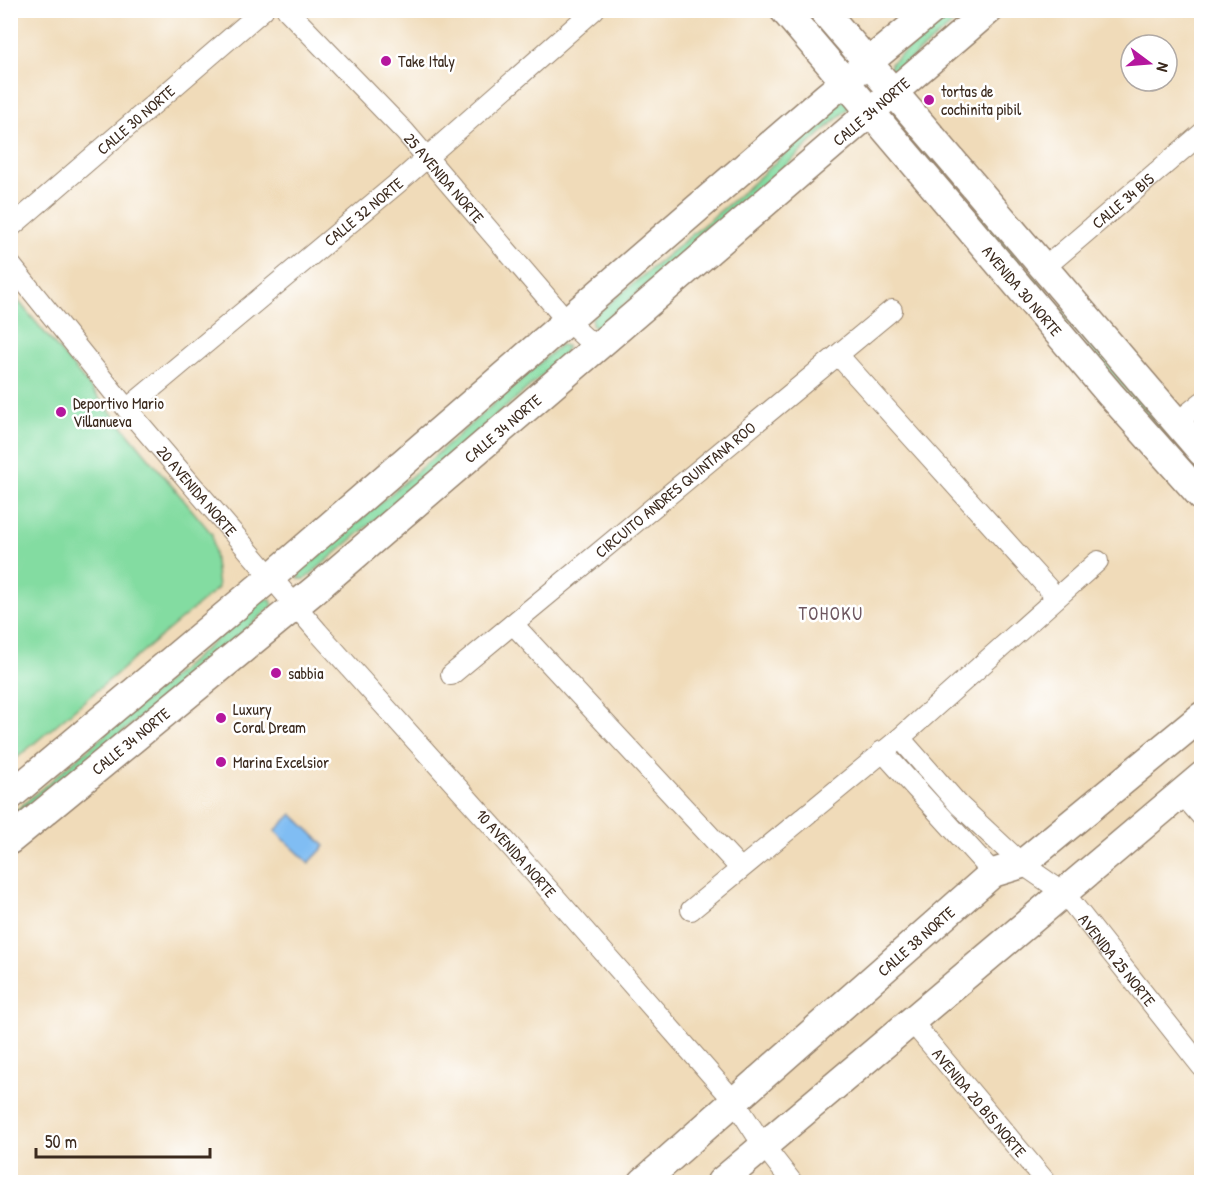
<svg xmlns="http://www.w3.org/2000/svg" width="1212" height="1193" font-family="'Patrick Hand',sans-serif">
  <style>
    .green { fill: #83dca1; stroke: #5f8360; stroke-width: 1.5 }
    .water { fill: #80bdf3; stroke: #5e7488; stroke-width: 1.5 }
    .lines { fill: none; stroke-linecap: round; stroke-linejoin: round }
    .street-casing { stroke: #96826c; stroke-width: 22 }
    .secondary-casing { stroke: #96826c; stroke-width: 31 }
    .street { stroke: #fff; stroke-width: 20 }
    .secondary { stroke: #fff; stroke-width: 28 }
    .poi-dot { fill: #b5179e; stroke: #fff; stroke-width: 2 }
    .labels { text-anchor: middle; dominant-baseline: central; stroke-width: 5; stroke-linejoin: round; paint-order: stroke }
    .poi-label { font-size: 16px; fill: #3b2a1e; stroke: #fff; text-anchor: start }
    .street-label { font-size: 16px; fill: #3b2a1e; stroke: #fff }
    .neighbourhood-label { font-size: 18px; letter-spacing: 1.5px; fill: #6e5760; stroke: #fff }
  </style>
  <rect width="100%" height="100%" fill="#fff"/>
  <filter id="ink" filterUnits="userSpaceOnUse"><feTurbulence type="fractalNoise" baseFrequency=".0167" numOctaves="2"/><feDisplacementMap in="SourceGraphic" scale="12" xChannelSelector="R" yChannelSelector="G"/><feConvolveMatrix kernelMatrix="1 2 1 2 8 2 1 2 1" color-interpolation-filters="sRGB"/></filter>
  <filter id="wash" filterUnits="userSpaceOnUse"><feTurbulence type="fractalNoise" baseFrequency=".008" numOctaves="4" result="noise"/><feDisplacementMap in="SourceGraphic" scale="24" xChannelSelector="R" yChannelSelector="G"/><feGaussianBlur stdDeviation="1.35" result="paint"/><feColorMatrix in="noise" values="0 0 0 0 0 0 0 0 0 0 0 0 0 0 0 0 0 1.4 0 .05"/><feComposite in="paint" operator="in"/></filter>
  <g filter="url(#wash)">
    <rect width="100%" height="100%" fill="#f0dbb9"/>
    <path class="green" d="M953 11H968L896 71 890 70 891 63Z
      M847 96 854 103 748 200 597 327 592 325V318L743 192Z
      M892 112 1201 469V478L891 118 890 115Z
      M10 291 212 534 218 588 11 763Z
      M560 345 567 346 562 358 444 461 305 579H299V573L302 570 436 455Z
      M264 599 271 600 273 606 16 821 12 814Z"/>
    <path class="water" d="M292 814 325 846 309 863 275 831Z"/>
  </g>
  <g filter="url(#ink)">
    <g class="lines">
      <defs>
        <g id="street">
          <path id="s1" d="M287 10 405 132 567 321 595 347"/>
          <path id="s2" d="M10 228 263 10"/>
          <path id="s3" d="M10 264 127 409 318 632 513 849 735 1102 763 1145 792 1182"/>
          <path id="s4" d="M1043 269 1202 133"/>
          <path d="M838 355 1056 597"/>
          <path id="s5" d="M127 409 399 182 594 10"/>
          <path d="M1176 423 1202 402"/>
          <path d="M513 624 740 868"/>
          <path id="s6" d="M451 675 892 310"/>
          <path id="s7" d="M900 738 959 805 1022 864 1064 893 1202 1067"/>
          <path d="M882 751 993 873"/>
          <path d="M1181 793 1202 817"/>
          <path d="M691 910 900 738 1098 561"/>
          <path id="s8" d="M912 1022 1046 1182"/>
        </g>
        <g id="secondary">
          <path id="s9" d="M784 10 1110 394 1202 497"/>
          <path d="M823 10 1202 452"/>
          <path d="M10 796 271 577 826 97 932 10"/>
          <path id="s10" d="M10 840 317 588 989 10"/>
          <path id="s11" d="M643 1182 993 873 1022 864 1202 716"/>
          <path d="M721 1182 1202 776"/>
        </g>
      </defs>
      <use href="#street" class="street-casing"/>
      <use href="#secondary" class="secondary-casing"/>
      <use href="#street" class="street"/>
      <use href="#secondary" class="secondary"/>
    </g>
  </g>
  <g class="poi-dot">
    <circle cx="386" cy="61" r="6"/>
    <circle cx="929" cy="100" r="6"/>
    <circle cx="61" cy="412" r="6"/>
    <circle cx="276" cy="673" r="6"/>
    <circle cx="221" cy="718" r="6"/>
    <circle cx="221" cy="762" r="6"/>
  </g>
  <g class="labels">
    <g class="poi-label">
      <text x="398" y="61">Take Italy</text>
      <text x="941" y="91">tortas de<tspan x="941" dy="18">cochinita pibil</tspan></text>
      <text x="73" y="403">Deportivo Mario<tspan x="73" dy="18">Villanueva</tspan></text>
      <text x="288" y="673">sabbia</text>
      <text x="233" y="709">Luxury<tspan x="233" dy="18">Coral Dream</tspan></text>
      <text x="233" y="762">Marina Excelsior</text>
    </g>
    <g class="street-label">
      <text stroke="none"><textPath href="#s10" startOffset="1128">CALLE 34 NORTE</textPath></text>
      <text stroke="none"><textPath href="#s2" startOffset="166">CALLE 30 NORTE</textPath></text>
      <text stroke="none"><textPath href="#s1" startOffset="230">25 AVENIDA NORTE</textPath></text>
      <text stroke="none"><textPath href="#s4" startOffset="105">CALLE 34 BIS</textPath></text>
      <text stroke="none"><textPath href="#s5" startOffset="308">CALLE 32 NORTE</textPath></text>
      <text stroke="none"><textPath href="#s9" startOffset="368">AVENIDA 30 NORTE</textPath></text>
      <text stroke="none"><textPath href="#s10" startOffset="642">CALLE 34 NORTE</textPath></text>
      <text stroke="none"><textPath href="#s6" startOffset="291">CIRCUITO ANDRES QUINTANA ROO</textPath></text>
      <text stroke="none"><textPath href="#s3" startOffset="294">20 AVENIDA NORTE</textPath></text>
      <text stroke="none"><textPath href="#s10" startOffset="156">CALLE 34 NORTE</textPath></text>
      <text stroke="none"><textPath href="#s3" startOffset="777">10 AVENIDA NORTE</textPath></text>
      <text stroke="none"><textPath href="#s11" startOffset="364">CALLE 38 NORTE</textPath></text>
      <text stroke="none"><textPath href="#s7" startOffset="312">AVENIDA 25 NORTE</textPath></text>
      <text stroke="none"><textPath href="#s8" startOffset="105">AVENIDA 20 BIS NORTE</textPath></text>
    </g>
    <g class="neighbourhood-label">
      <text x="831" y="613">TOHOKU</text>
    </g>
  </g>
  <rect width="1212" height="1193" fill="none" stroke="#fff" stroke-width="36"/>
  <g transform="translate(1149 63) rotate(106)"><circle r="28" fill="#ffffff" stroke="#b1aaa5" stroke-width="1.5"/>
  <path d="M0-4.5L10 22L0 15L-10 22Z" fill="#b5179e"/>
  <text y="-9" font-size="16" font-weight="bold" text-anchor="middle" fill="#3b2a1e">N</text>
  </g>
  <path d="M36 1148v9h174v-9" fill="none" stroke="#3b2a1e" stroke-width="3"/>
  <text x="45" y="1148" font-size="18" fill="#3b2a1e" stroke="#ffffff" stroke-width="4.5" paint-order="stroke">50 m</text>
</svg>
